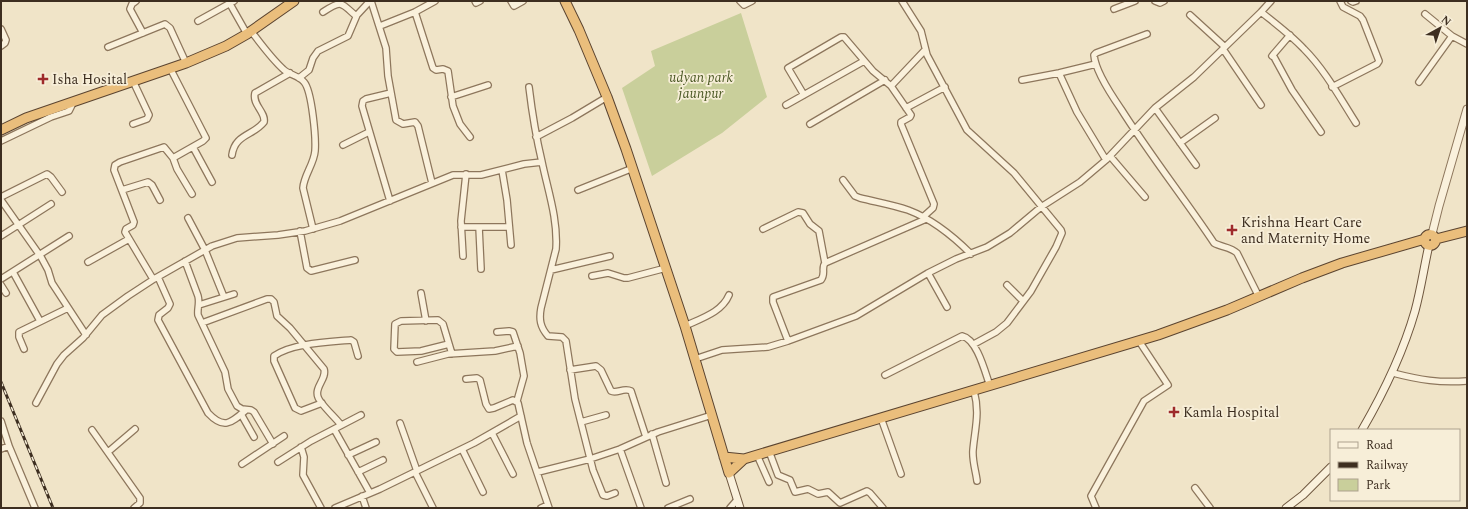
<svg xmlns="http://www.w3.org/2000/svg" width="1468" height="509" font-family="Spectral,serif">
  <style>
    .green { fill: #c9cf9b }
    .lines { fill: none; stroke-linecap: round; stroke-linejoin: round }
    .minor-casing { stroke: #8d765c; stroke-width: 8 }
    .tertiary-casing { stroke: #8d765c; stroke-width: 9 }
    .secondary-casing { stroke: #6f573f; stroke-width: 9 }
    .trunk-casing { stroke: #5b4430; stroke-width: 11 }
    .minor { stroke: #faf1dc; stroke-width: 5.5 }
    .tertiary { stroke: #faf1dc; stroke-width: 7 }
    .secondary { stroke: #faf1dc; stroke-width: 7 }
    .trunk { stroke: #eabe7c; stroke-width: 9 }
    .rail-casing { stroke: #3d2e20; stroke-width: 3 }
    .rail { stroke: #f7eed8; stroke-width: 1.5; stroke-dasharray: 4.5; stroke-linecap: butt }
    .poi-dot { fill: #9e2a2b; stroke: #f7eed8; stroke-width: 1.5 }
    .labels { text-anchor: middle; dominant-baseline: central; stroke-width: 3.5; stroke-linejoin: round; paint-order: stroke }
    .park-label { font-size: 14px; font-style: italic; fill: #4d5a26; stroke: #f7eed8 }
    .poi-label { font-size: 14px; fill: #3d2e20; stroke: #f7eed8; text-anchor: start }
  </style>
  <rect width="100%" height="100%" fill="#f0e4c8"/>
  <path class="green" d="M741 13 767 97 722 133 652 176 622 88 655 66 651 51Z"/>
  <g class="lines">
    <defs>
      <path id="minor" d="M136 1 132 4 130 9 143 33
        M371 1 386 48 388 76 396 120 403 124 415 122 418 126 432 183
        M475 1 476 3 480 1
        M511 1 514 6 523 1
        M740 1 744 5 752 1
        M902 1 921 31 927 55 967 130 1014 173 1061 230 1062 233 1056 247 1031 291 1007 323 996 332 974 344
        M1155 1 1160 3 1164 1
        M1351 1 1353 2 1356 1
        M230 4 247 34
        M1114 9 1135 1
        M323 12C342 0 340 2 356 16
        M415 12 433 68 436 70 443 69 448 71 453 106 460 124 470 137
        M1261 12C1276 24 1291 35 1304 49 1325 70 1340 98 1356 123
        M1425 14 1452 36 1467 44
        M1190 15 1225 47
        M198 21 234 1
        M380 26 415 12 435 1
        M1 29 6 40 5 43 1 46
        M251 31C261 44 271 58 283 69 289 75 298 75 304 82 312 91 316 138 315 151 314 164 304 175 303 188L313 229
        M1147 34 1096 53 1094 55C1095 71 1112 96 1121 109 1150 155 1184 198 1214 243 1221 247 1231 247 1237 253L1259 297
        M1290 35 1272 56 1274 57 1292 90 1321 132
        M108 47 165 24 170 28 186 63
        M1223 49 1261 105
        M170 68 206 138 203 141 173 158
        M1059 73 1077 112 1106 160
        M299 78 309 70 313 58 318 51 348 36 357 15 370 1
        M1022 80 1059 73 1096 64
        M1419 82 1452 36
        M891 86 925 50
        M529 87C532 112 536 137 542 162 548 191 558 219 556 249L541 308C539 319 540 327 548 336L562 337 566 341 575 399 593 470 603 495 607 496 615 493
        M1332 87 1377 64 1379 61 1363 20 1360 16 1343 7 1340 1
        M804 95 788 68 841 37H844L873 71 891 86 911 115 910 117 901 122V124L934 204 933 208 923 217
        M451 97 488 85
        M786 105 864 61
        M906 108 945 87
        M1155 108 1196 165
        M133 124 147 119 149 115 133 81
        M810 124 885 80
        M536 137 572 118 607 97
        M1 141 51 117 69 111 74 101
        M1180 143 1215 118
        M343 145 369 132
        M193 147 212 182
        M232 155C235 134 253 136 264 122 266 112 252 105 255 93L290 73
        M1110 156 1145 197
        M502 170 507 200 511 245
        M843 180 855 196 860 198C876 202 893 205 908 210 932 219 953 236 971 254
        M122 190 148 182 152 185 160 200
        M578 190 633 168
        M1 197 47 174 51 177 62 192
        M1 200 41 257 48 270 52 283 86 335
        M390 201 362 106 363 101 366 99 391 93
        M188 218 205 250 224 297
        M461 227H509
        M479 227 481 269
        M763 229 798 212 803 213 810 224 819 231 825 263
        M300 231 307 268 311 271 355 260
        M1 236 51 204
        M463 256 461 221 466 174
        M185 261 198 296C200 303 197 309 198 315L225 372 228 389 237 406 242 409 251 410 254 412 273 444
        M88 262 129 239
        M551 270 610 256
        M13 272 40 321
        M928 273 947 307
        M592 276 608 273 624 278H628L666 268
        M158 277 170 304 168 308 159 315 158 320 208 413C224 430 231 423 246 410
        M1 279 69 236
        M153 279 125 232 126 229 133 225 134 222 114 170 115 165 120 162 164 147 173 158 177 169 192 194
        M1 285 6 293
        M1007 285 1023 301
        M421 293 426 321
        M199 305 234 294
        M202 323 267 299H271L274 302 277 316 290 328 324 369C327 379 314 387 318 397 320 404 336 418 341 425
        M685 326C702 318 722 312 729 295
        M497 332 509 331 513 332 520 353 524 376 517 401
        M788 341 773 302V297L821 280C826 274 821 268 825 263L926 219
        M449 344 421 351 397 352 394 349 395 324 401 321 438 320 443 324 452 354
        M24 349 19 337V332L68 308
        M695 359 722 350 768 347 788 341 856 316 928 273 956 259 987 247 1010 233 1041 207 1080 182 1106 160 1155 108 1194 77 1261 12 1271 1
        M417 362 448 354 495 351 518 346
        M570 370 596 366 601 370 611 391C617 394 624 387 631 391L646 437
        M1393 373C1420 380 1439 383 1467 381
        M885 375 962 336C977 339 985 372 990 386
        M466 379 477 378 480 380 486 404 489 409 494 408 513 400 518 403 527 443 549 508
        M974 391C980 413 975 428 973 450 972 460 976 472 977 481
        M36 403 57 364 64 355 83 338 102 315 128 296 154 279 212 246 237 238 278 235 305 231 340 221 453 175H481L524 164 542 162
        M322 403 301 411 295 408 274 361V356C292 343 329 342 351 340L354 342 358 356
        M241 414 254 437
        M881 418 901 474
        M1 421 9 446 35 508
        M581 422 606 415
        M400 423 417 471
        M334 429 370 493
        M92 430 140 498V503L134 508
        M492 433 513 474
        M652 434 666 483
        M301 447 304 457 303 475 321 508
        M1 449 9 446
        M462 449 483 492
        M620 449 641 508
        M769 451 778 475 790 480 795 492 808 489 818 494 828 492 840 503 867 491 870 493 883 508
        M108 452 135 429
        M348 455 376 442
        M757 455 769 482
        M278 462 311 441 361 415
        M242 464 284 436
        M358 472 383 460
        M415 472 433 508
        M538 472 590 459 620 449 658 432 712 415
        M1195 488 1210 508
        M362 496 366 508
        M335 508 380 489 474 443 521 416
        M541 508 548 505
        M668 508 690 499
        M730 508 737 500
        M1096 508 1091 496 1144 401 1168 385 1139 341"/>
      <path id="tertiary" d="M1432 234 1439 206 1467 109"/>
      <path id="secondary" d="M1362 430C1384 392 1403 353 1415 311 1421 289 1424 267 1429 245
        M729 473 740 508
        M1286 508 1303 495 1331 467"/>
      <path id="trunk" d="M565 1 579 30 607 97 626 149 685 326 729 473 744 459
        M1 130 26 118 186 63 226 46 247 34 294 1
        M1424.5 240a5.5 5.5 0 1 1 11 0a5.5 5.5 0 1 1-11 0Z
        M1436 239 1467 231
        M724 457 744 459 1158 335 1227 310 1302 278 1342 263 1425 239"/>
    </defs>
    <use href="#minor" class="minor-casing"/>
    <use href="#tertiary" class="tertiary-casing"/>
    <use href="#secondary" class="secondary-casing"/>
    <use href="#trunk" class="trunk-casing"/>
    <use href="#minor" class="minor"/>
    <use href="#tertiary" class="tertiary"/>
    <use href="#secondary" class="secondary"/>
    <use href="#trunk" class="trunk"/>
    <defs>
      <path id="rail" d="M1 382 53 508"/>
    </defs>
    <use href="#rail" class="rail-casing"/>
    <use href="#rail" class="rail"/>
  </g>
  <g class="poi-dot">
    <path d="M41 73h4v4h4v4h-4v4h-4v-4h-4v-4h4z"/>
    <path d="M1230 224h4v4h4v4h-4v4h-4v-4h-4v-4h4z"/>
    <path d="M1172 406h4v4h4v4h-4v4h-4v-4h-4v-4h4z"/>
  </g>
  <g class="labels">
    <g class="park-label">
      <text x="701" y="77">udyan park<tspan x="701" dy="16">jaunpur</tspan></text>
    </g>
    <g class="poi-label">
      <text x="52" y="79">Isha Hosital</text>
      <text x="1241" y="222">Krishna Heart Care<tspan x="1241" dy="16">and Maternity Home</tspan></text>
      <text x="1183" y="412">Kamla Hospital</text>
    </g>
  </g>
  <rect width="1468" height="509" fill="none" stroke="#3d2e20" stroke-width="4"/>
  <rect x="1330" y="429" width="130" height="72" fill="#f7eed8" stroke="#ada18e"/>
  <rect x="1338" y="442" width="20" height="6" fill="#faf1dc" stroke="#ada18e"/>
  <text x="1366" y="449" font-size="12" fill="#3d2e20">Road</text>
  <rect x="1338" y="462" width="20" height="6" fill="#3d2e20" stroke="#ada18e"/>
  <text x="1366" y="469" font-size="12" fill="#3d2e20">Railway</text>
  <rect x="1338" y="479" width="20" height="12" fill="#c9cf9b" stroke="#ada18e"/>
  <text x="1366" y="489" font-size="12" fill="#3d2e20">Park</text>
  <g transform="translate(1440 28) rotate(40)" stroke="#f7eed8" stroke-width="3" paint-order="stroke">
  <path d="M0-3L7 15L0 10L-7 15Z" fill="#3d2e20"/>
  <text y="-6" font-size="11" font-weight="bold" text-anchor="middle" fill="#3d2e20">N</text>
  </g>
</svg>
